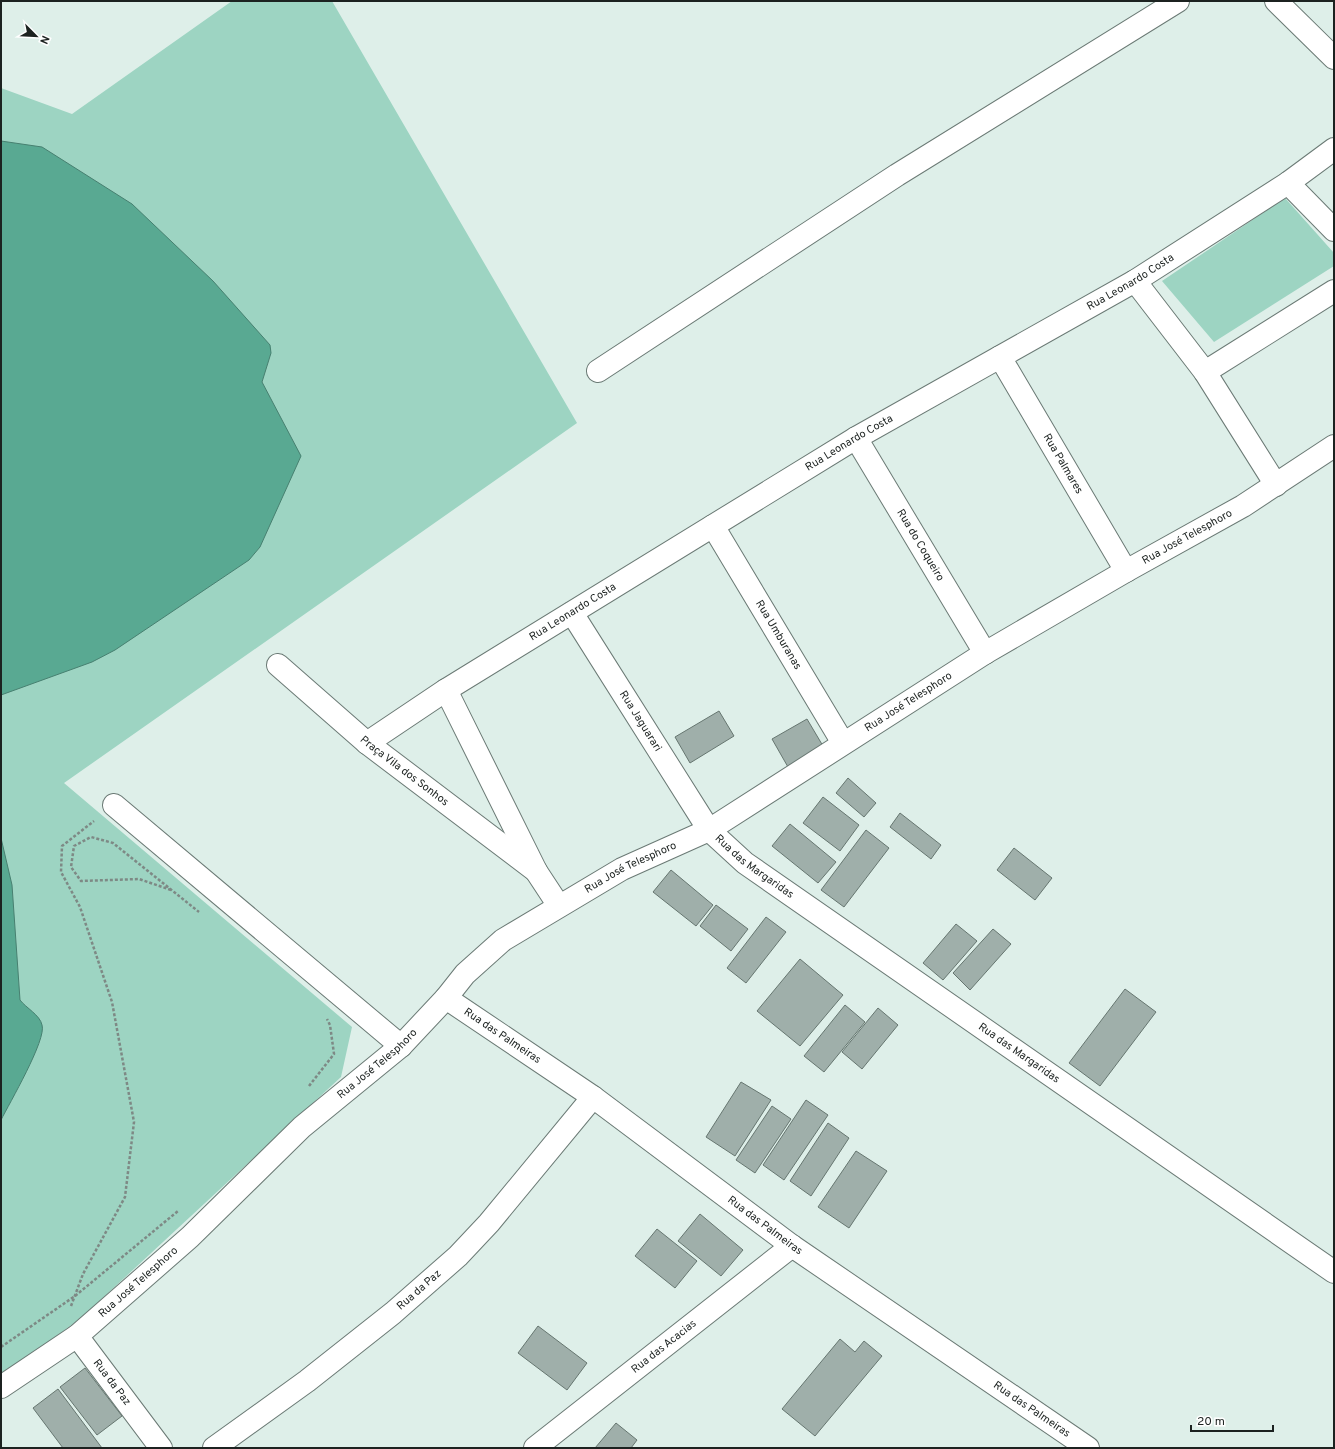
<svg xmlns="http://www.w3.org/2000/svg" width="1335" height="1449" font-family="Overpass,sans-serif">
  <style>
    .green { fill: #9dd4c2 }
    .water { fill: #59a992; stroke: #478070 }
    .building { fill: #9fafaa; stroke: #667670 }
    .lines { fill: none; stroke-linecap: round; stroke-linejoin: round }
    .minor-casing { stroke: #6b7a75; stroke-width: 24 }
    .path { stroke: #7e8985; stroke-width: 2.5; stroke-dasharray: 3 2; stroke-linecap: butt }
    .minor { stroke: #fff; stroke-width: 22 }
    .labels { text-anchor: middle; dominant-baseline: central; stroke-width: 3; stroke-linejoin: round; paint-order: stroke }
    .street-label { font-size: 11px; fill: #1c2220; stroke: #fff }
  </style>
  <rect width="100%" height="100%" fill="#deefe9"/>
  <path class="green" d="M232 1H332L577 423 64 783 352 1027 341 1077 80 1319 1 1376V88L72 114Z
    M1285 198 1334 253V266L1214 342 1162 281Z"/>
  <path class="water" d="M1 141 42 147 132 204 213 281 270 345 271 353 262 382 301 456 260 547 249 560 115 650 92 662 1 695Z
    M1 838 12 885 20 1000C26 1008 40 1015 42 1025 47 1039 9 1104 1 1120Z"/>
  <path class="building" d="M719 711 734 736 690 763 675 737Z
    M807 719 823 746 788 767 772 739Z
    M848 778 876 803 864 817 836 793Z
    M823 797 859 825 840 851 803 823Z
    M900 813 941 845 931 859 890 827Z
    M790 824 836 862 818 883 772 846Z
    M866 830 889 848 844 907 821 890Z
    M1014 848 1052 878 1035 900 997 870Z
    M671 870 713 905 696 926 653 892Z
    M716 905 748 929 731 951 700 926Z
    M766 917 786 932 746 983 727 968Z
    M956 924 977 941 943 980 923 963Z
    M993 929 1011 944 970 990 953 973Z
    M800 959 843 995 800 1046 757 1011Z
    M1125 989 1156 1012 1100 1086 1069 1063Z
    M845 1005 865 1022 824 1072 804 1056Z
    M878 1008 898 1025 862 1069 842 1052Z
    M741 1082 771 1100 735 1156 706 1137Z
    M806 1100 828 1115 784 1180 763 1165Z
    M772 1106 791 1119 755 1173 736 1160Z
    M828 1123 849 1138 811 1196 790 1181Z
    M856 1151 887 1171 849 1228 818 1207Z
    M700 1214 743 1250 721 1276 678 1241Z
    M657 1229 697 1261 675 1288 635 1256Z
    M538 1326 587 1363 567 1390 518 1353Z
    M840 1339 855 1352 864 1341 882 1356 815 1436 782 1409Z
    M85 1368 122 1416 97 1435 60 1387Z
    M58 1389 102 1448H63L33 1408Z
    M616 1423 637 1440 631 1448H595Z"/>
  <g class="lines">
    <defs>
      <g id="minor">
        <path d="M1276 1 1334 58"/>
        <path d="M1288 183 1334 230"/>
        <path d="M1135 281 1205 372 1276 485"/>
        <path id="s1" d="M1000 357 1126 571"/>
        <path d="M598 371 897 175 1178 1"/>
        <path d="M1205 372 1334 291"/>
        <path id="s2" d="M856 438 985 653"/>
        <path id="s3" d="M713 526 843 743"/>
        <path id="s4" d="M572 613 709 830 745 863 1334 1272"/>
        <path id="s5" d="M278 665 367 743 536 871"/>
        <path d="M446 690 536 871 559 906"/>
        <path id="s6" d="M367 743 446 690 856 438 1135 281 1288 183 1334 149"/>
        <path d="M114 805 401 1046"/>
        <path id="s7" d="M446 998 593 1097 792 1246 1088 1448"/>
        <path id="s8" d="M77 1336 161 1448"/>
        <path id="s9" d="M1 1387 77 1336 190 1237 302 1127 401 1046 446 998 465 974 503 940 622 869 709 830 985 653 1126 571 1243 506 1334 446"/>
        <path id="s10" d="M214 1448 307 1381 393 1313 458 1256 489 1223 593 1097"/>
        <path id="s11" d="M535 1448 792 1246"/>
      </g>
    </defs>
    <use href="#minor" class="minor-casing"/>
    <path class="path" d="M171 890 139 879 81 881 71 867 74 846 91 837 113 843 199 912
      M309 1086 334 1054 330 1025 327 1019
      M71 1306 83 1274 125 1197 134 1122 112 1002 80 907 61 872 62 846 94 821
      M1 1347 75 1296 178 1211"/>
    <use href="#minor" class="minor"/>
  </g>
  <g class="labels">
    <g class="street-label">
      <text stroke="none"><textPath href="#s6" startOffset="892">Rua Leonardo Costa</textPath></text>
      <text stroke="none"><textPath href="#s6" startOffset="568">Rua Leonardo Costa</textPath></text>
      <text stroke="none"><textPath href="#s1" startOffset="124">Rua Palmares</textPath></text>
      <text stroke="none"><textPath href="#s9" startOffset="1469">Rua José Telesphoro</textPath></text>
      <text stroke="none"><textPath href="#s2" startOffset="125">Rua do Coqueiro</textPath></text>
      <text stroke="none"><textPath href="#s6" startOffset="244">Rua Leonardo Costa</textPath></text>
      <text stroke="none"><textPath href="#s3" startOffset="127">Rua Umburanas</textPath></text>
      <text stroke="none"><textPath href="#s9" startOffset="1145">Rua José Telesphoro</textPath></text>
      <text stroke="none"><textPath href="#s4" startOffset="128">Rua Jaguarari</textPath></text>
      <text stroke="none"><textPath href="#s5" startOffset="165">Praça Vila dos Sonhos</textPath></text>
      <text stroke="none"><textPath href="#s4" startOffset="315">Rua das Margaridas</textPath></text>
      <text stroke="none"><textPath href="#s9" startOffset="821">Rua José Telesphoro</textPath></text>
      <text stroke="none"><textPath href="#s7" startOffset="68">Rua das Palmeiras</textPath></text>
      <text stroke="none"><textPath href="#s4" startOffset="639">Rua das Margaridas</textPath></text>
      <text stroke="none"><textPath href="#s9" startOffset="497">Rua José Telesphoro</textPath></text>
      <text stroke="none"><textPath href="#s7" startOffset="392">Rua das Palmeiras</textPath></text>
      <text stroke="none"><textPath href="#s9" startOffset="173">Rua José Telesphoro</textPath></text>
      <text stroke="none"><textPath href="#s10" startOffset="259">Rua da Paz</textPath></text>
      <text stroke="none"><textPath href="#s11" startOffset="164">Rua das Acacias</textPath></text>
      <text stroke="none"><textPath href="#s8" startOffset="58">Rua da Paz</textPath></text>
      <text stroke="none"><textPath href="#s7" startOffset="716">Rua das Palmeiras</textPath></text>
    </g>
  </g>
  <rect width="1335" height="1449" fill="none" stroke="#1c2220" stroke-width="4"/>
  <g transform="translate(36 36) rotate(114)" stroke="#ffffff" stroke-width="3" paint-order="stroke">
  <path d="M0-3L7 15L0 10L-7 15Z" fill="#1c2220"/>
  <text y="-6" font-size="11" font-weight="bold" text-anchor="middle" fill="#1c2220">N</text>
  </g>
  <path d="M1191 1425v6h82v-6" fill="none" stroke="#1c2220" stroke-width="2"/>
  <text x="1197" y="1425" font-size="12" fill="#1c2220" stroke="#ffffff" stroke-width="3" paint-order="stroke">20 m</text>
</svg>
